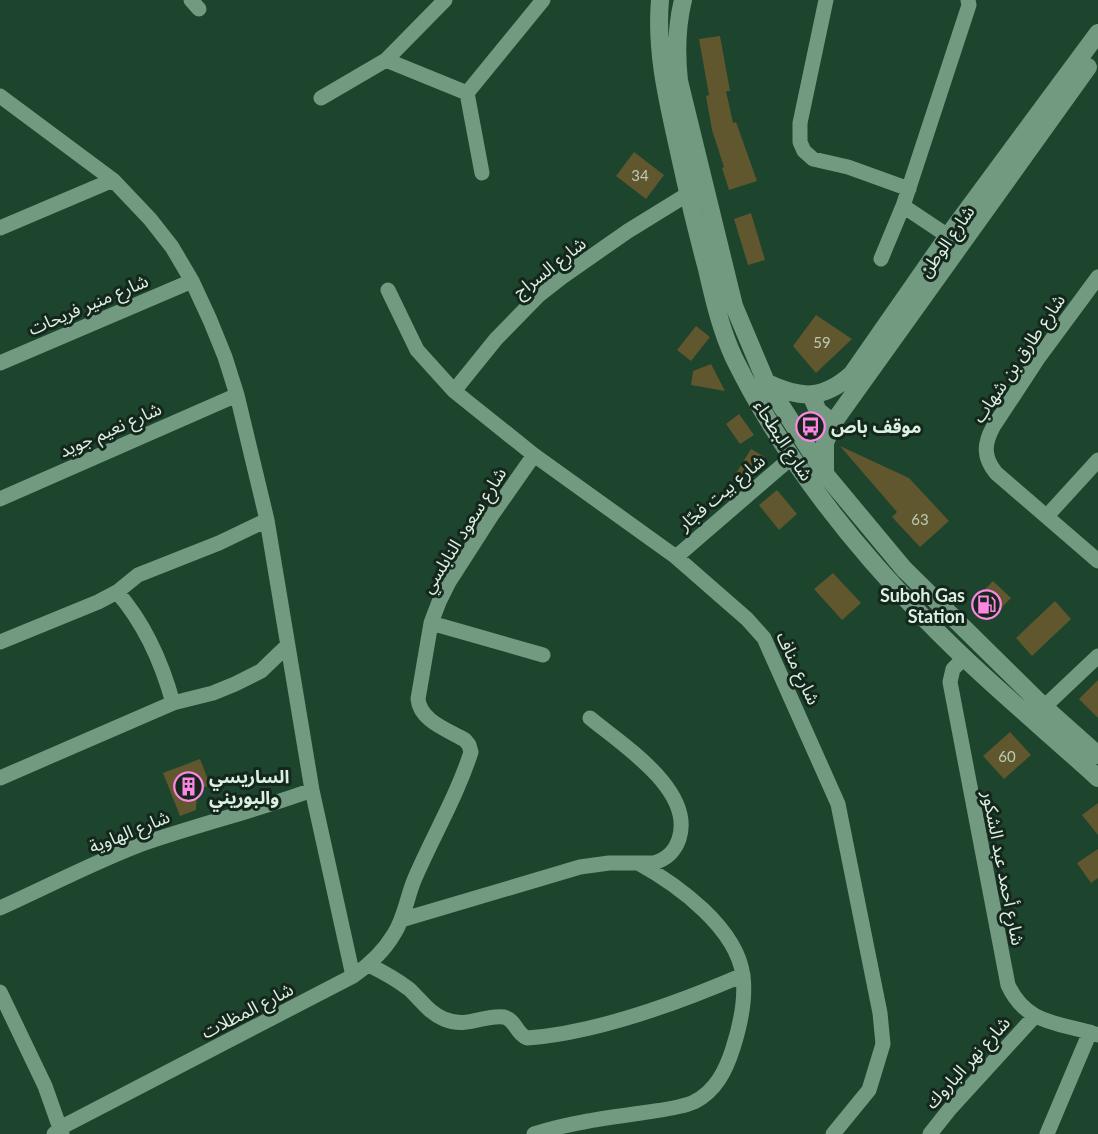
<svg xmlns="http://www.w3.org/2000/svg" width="1098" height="1134" font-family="Lato,'Noto Sans Arabic',sans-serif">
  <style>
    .building { fill: #60572f }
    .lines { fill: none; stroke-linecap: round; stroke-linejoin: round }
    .street { stroke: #719a80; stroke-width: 15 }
    .secondary { stroke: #719a80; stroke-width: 18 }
    .labels { text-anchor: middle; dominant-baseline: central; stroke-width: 6; stroke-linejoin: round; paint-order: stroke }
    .number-label { font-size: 15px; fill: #bccab4 }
    .street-label { font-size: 18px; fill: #daf0e1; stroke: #15261c }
    .poi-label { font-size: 18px; font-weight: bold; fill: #daf0e1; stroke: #15261c; text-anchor: start }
  </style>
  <rect width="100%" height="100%" fill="#1d442d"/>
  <path class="building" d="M720 36 730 91H726L733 123 736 122 757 181 729 190 722 168 724 167 712 130 706 96 709 95 699 39Z
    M634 152 664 175 646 199 616 176Z
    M751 213 765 260 748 265 734 219Z
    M816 315 852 339 816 373 793 346Z
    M696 326 710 337 691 361 677 350Z
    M711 364 725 391 691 385 693 371Z
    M739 414 754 435 740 444 726 424Z
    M840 446 909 478 949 521 920 547 892 517 897 512Z
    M751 449 765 457 748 482 735 475Z
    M777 490 797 514 779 530 759 505Z
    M833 573 861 603 842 620 814 589Z
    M993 581 1011 598 989 620 972 603Z
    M1055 601 1071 619 1032 656 1016 638Z
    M1098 680V718L1079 699Z
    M1010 732 1031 755 1004 779 983 756Z
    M200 759 210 785 197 790 196 810 180 816 163 773Z
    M1098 803V835L1082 815Z
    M1098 849V878L1091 883 1077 863Z"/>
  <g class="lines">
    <path class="street" d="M191 0 199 9
      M826 0 800 123V142L804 151 813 159 848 167 909 189
      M386 60 467 93
      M0 96 113 180 150 219 172 247 192 281 210 320 225 357 237 395 267 520 312 790 353 976
      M321 98 386 60 445 0
      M482 173 467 93 543 0
      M903 206 948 236
      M0 228 113 180
      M881 259 903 206 969 5 968 0
      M1098 277 1039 357 993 427C984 444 983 457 996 473L1098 561
      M388 290 417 350 454 391 534 455 676 557 747 619 764 638 838 804 880 1013 883 1044 869 1090 833 1134
      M0 363 192 281
      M454 391 496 339 539 295 562 277 628 231 688 194
      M0 499 237 395
      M1047 516 1098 460
      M676 557 792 457
      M117 592C145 624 162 663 173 703
      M431 623 543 655
      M0 642 98 602 117 592 138 575 219 543 267 520
      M965 657 953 669 950 682 1008 985C1027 1026 1060 1022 1098 1035
      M1044 707 1098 656
      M0 778 173 703 213 693 235 684 261 671 288 645
      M0 908C47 887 94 862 142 844 199 824 255 811 312 790
      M401 920 580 867 609 863H653C666 860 675 851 679 839 695 790 621 744 590 718
      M369 965C383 972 396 979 409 989 420 999 429 1013 444 1019 467 1029 484 1014 504 1017 516 1020 516 1034 527 1038 598 1033 678 1003 743 975
      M0 992 45 1086 62 1134
      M54 1134 60 1128 353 976C369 965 384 951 394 934 405 917 407 896 415 878 433 836 457 796 471 752L469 745 465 740C448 730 420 721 418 699L431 623 439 602 449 582 492 515 534 455
      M534 1134C569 1123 605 1118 641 1113 658 1110 678 1109 694 1102 716 1091 726 1070 733 1048 740 1026 746 1000 743 976 737 928 678 885 638 863
      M930 1134 949 1110 1034 1017
      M1047 1134 1090 1032"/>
    <path class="secondary" d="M660 0C655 59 671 113 683 170 690 203 698 236 707 269 714 300 721 330 734 358 781 454 852 544 926 620 980 676 1041 726 1098 778
      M683 0C676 28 676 53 679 81L734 306 766 382 825 474 904 569 1044 707 1098 755
      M767 383C801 399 823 400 852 374L948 236 1098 33
      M811 395 818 411 833 423
      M825 474V443L833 423 1088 67"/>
  </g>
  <defs>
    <symbol id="bus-ring" viewBox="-11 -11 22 22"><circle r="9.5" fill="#15261c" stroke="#fd86e2" stroke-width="1.5"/><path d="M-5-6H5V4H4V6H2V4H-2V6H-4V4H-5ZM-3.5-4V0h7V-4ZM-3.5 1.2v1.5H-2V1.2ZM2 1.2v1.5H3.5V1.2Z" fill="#fd86e2"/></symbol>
    <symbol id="fuel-ring" viewBox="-11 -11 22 22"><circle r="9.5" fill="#15261c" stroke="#fd86e2" stroke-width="1.5"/><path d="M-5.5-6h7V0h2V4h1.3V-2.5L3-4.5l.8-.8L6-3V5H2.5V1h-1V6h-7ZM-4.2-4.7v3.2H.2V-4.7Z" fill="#fd86e2"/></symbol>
    <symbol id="building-ring" viewBox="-11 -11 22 22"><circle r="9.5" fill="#15261c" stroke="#fd86e2" stroke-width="1.5"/><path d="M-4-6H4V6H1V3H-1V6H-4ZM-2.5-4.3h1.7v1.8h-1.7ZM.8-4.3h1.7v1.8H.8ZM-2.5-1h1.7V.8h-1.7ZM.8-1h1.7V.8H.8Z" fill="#fd86e2"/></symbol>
  </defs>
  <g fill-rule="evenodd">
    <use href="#bus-ring" x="794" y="410" width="33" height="33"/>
    <use href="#fuel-ring" x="970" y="588" width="33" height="33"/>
    <use href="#building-ring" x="172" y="770" width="33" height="33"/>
  </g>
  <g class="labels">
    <g class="number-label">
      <text x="640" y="175">34</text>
      <text x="822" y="342">59</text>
      <text x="920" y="519">63</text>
      <text x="1007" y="756">60</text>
    </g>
    <g class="street-label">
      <text transform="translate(946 241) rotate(-55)">شارع الوطن</text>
      <text transform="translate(549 267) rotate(-38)">شارع السراج</text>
      <text transform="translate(88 304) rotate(-23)">شارع منير فريحات</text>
      <text transform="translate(1018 358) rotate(-56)">شارع طارق بن شهاب</text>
      <text transform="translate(110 429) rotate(-24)">شارع نعيم جويد</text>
      <text transform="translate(784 440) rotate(57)">شارع البطحاء</text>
      <text transform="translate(721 492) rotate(-40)">شارع بيت فجّار</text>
      <text transform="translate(463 530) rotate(-58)">شارع سعود النابلسي</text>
      <text transform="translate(799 668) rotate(65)">شارع مناف</text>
      <text transform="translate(129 831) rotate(-22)">شارع الهاوية</text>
      <text transform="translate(1004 868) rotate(79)">شارع أحمد عبد الشكور</text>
      <text transform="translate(247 1010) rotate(-27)">شارع المظلات</text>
      <text transform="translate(967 1062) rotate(-48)">شارع نهر الباروك</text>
    </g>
    <g class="poi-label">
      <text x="831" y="426">موقف باص</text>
      <text x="965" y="595" text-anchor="end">Suboh Gas<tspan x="965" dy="21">Station</tspan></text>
      <text x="209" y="776">الساريسي<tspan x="209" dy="21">والبوريني</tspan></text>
    </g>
  </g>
</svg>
